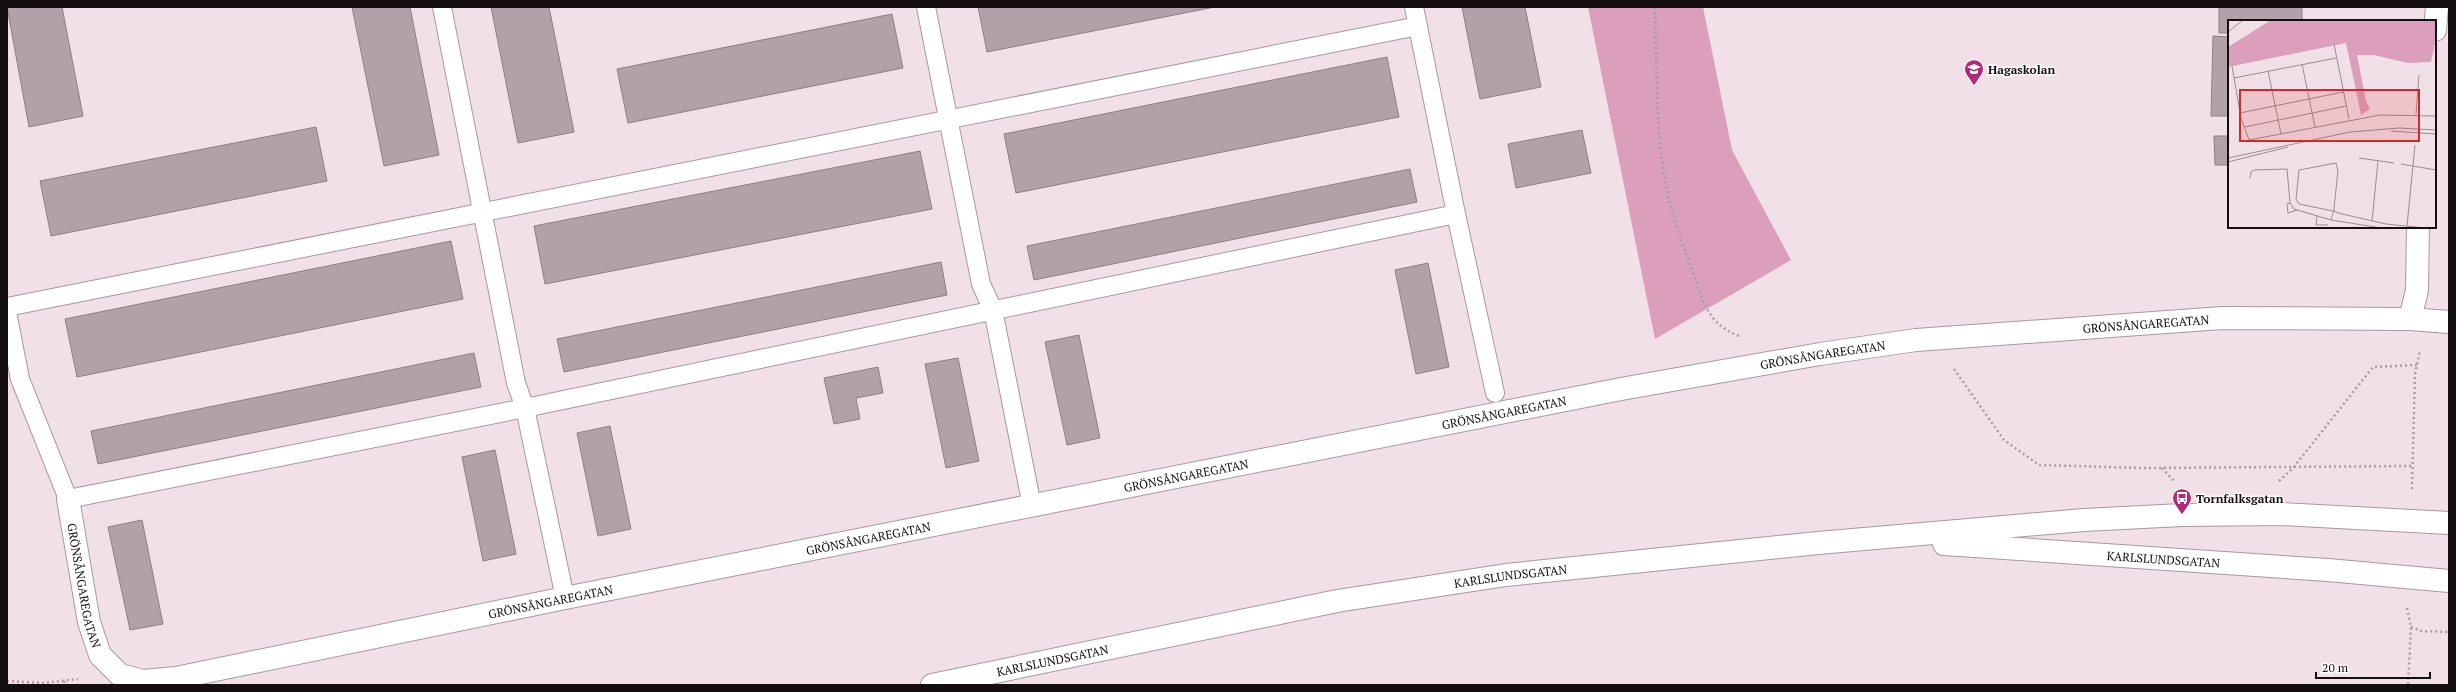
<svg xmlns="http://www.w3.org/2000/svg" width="2456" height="692" font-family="'PT Serif',serif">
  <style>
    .green { fill: #db9fbb }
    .building { fill: #b2a1a8; stroke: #907f86 }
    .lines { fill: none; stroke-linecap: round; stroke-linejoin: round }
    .lane-casing { stroke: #a9989f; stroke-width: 20 }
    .street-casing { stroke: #a9989f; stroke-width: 24 }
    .secondary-casing { stroke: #a9989f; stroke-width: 24 }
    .path { stroke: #aa9ca2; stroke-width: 2.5; stroke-dasharray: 2 3; stroke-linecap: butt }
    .lane { stroke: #fff; stroke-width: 18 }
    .street { stroke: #fff; stroke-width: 22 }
    .secondary { stroke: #fff; stroke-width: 22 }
    .labels { text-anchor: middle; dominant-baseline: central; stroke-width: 3; stroke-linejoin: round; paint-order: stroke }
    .poi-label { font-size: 12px; font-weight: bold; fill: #140e10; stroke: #fff; text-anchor: start }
    .street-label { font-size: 12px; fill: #140e10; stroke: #fff }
    .inset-road { fill: none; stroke: #998c92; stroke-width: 1 }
    .view { fill: #d62828; fill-opacity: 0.15; stroke: #d62828; stroke-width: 2 }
    .inset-edge { fill: none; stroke: #140e10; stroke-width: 2 }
  </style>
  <rect width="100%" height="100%" fill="#f2e0e8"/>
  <path class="green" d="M1588 7H1703L1732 150 1791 260 1655 339Z"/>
  <path class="building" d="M7 7H62L83 116 29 127Z
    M352 7H410L439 155 384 166Z
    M491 7H549L574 132 518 143Z
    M978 7H1215L987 52Z
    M1462 7H1525L1541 87 1480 99Z
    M2219 7H2302V21H2229V33H2219Z
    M892 14 903 68 628 123 617 69Z
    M2213 36 2229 37V116H2211Z
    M1387 57 1399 117 1016 193 1004 134Z
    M316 127 327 181 51 236 40 181Z
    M1582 130 1591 173 1516 188 1508 144Z
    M2214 136H2229V165H2215Z
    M920 151 932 209 545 284 534 226Z
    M1410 169 1417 202 1034 280 1027 246Z
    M451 241 463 299 77 377 65 319Z
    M941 262 947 295 564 372 557 339Z
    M1428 263 1449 367 1416 374 1395 270Z
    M1079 335 1100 438 1067 445 1045 342Z
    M474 353 481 387 98 464 91 431Z
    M958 358 979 461 946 468 925 364Z
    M878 367 883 393 856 398 860 419 834 424 824 378Z
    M610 426 631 529 598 536 577 433Z
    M495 450 516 554 483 561 462 457Z
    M142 520 163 624 130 630 108 527Z"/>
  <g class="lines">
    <defs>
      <path id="lane" d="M442 7 516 383 525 408 565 598
        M926 7 981 284 993 310 1032 506
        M1414 7 1456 214 1495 393
        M7 307 1418 26
        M7 312 20 379 68 499 525 408 1456 214"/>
      <g id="street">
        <path d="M2435 30 2437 7"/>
        <path d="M2410 319 2417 290 2418 227"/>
        <path id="s1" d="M68 499 89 622 100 655 120 675 143 681 176 678 565 598 1621 389 1820 354 1916 340 2222 318 2410 319 2449 322"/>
      </g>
      <g id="secondary">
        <path id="s2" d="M1944 544 2328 570 2449 581"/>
        <path id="s3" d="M932 685 1337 601 1506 575 1818 543 2084 520 2182 515 2283 514 2449 523"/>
      </g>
    </defs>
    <use href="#lane" class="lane-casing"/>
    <use href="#street" class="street-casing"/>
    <use href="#secondary" class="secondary-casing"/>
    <path class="path" d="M1655 7C1657 64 1655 130 1666 186 1672 215 1682 242 1692 270 1703 300 1706 323 1739 336
      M1954 369 2004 440 2039 465 2143 468 2412 466
      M2162 468 2175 482
      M2279 481 2293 468 2373 367 2417 365
      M2412 489 2415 374 2420 350
      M2407 608 2411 627 2408 685
      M2411 627 2421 631 2449 632
      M7 681 43 683 78 679
      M64 681 66 685"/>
    <use href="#lane" class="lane"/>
    <use href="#street" class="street"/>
    <use href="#secondary" class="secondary"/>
  </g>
  <defs>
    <symbol id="school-pin" viewBox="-11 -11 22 30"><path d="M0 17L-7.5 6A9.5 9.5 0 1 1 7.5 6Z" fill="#ae2c77" stroke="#fff"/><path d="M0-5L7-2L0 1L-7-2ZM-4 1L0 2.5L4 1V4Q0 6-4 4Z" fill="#fff"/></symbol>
    <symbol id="bus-pin" viewBox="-11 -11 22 30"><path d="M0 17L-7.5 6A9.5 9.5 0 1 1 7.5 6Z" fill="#ae2c77" stroke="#fff"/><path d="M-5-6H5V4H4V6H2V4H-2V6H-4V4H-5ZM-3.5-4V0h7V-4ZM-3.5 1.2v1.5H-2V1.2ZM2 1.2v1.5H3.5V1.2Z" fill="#fff"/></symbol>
  </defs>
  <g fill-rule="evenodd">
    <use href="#school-pin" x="1963" y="58" width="22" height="30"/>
    <use href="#bus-pin" x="2171" y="487" width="22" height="30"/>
  </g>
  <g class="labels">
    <g class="poi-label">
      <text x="1988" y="69">Hagaskolan</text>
      <text x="2196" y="498">Tornfalksgatan</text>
    </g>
    <g class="street-label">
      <text stroke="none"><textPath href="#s1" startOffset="2248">GRÖNSÅNGAREGATAN</textPath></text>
      <text stroke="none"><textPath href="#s1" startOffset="1923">GRÖNSÅNGAREGATAN</textPath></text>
      <text stroke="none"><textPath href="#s1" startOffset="1599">GRÖNSÅNGAREGATAN</textPath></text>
      <text stroke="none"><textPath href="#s1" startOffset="1275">GRÖNSÅNGAREGATAN</textPath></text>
      <text stroke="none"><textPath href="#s1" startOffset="951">GRÖNSÅNGAREGATAN</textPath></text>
      <text stroke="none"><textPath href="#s2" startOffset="220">KARLSLUNDSGATAN</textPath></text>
      <text stroke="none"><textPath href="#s3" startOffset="589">KARLSLUNDSGATAN</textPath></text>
      <text stroke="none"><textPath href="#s1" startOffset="88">GRÖNSÅNGAREGATAN</textPath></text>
      <text stroke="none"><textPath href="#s1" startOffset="627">GRÖNSÅNGAREGATAN</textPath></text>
      <text stroke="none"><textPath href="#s3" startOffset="123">KARLSLUNDSGATAN</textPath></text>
    </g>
  </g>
  <g transform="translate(2228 20)">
    <rect width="208" height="208" fill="#f2e0e8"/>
    <path d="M43 0H208V19L203 42 179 43 146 35H129L138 81 142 89 133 95 118 23 0 47V27Z" fill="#db9fbb"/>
    <path class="inset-road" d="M0 12 15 0M106 24 121 99M74 44 87 107M4 46 13 98 21 120 152 95 208 96M40 51 53 114M6 58 108 38M12 93 115 72M188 94 191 55M17 107 118 86M163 111 208 114M0 138 122 112 171 108 208 110M131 138 166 143M0 142 60 127M173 144 208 150M22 158 23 152 26 150 59 149 62 183 66 189 103 200 154 208M62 183 59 184 60 193 69 190M89 196 88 205H100M103 200 104 196 106 191V188L110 151 108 143 71 150 68 179 71 184 100 190 106 191 110 193 158 204 197 208M144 201 150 141M179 206 187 125"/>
    <path class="view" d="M12 70H191V121H12Z"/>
    <rect width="208" height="208" class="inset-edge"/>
  </g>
  <rect width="2456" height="692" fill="none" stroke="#140e10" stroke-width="16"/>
  <path d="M2316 672v6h114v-6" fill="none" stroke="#140e10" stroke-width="2"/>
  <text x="2322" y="672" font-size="12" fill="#140e10" stroke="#ffffff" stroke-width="3" paint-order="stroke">20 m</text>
</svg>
